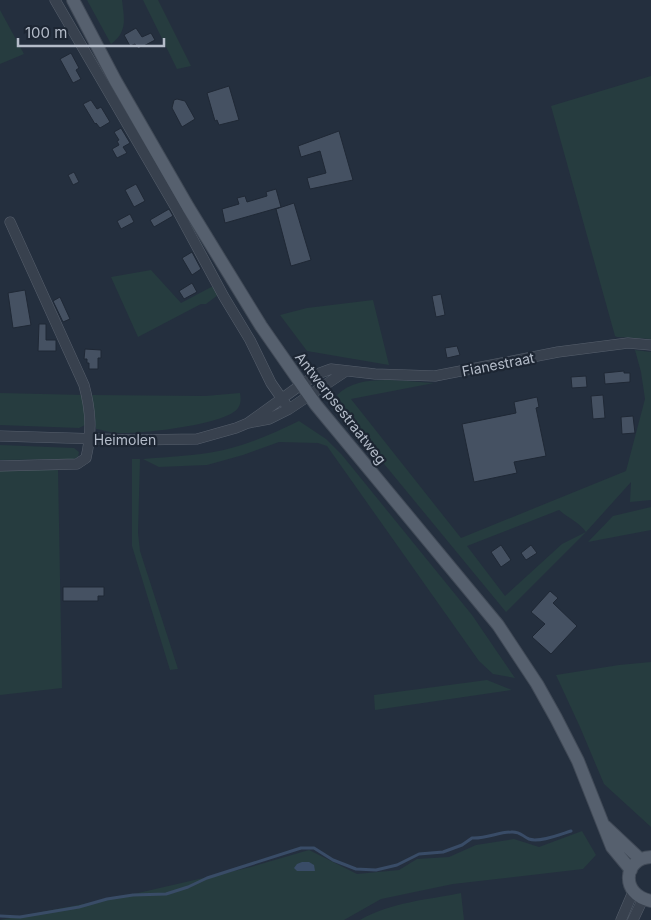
<svg xmlns="http://www.w3.org/2000/svg" width="651" height="920" font-family="Inter,sans-serif">
  <style>
    .green { fill: #263c3f; fill-rule: evenodd }
    .water { fill: #394c67 }
    .lines { fill: none; stroke-linecap: round; stroke-linejoin: round }
    .stream { stroke: #394c67; stroke-width: 3 }
    .building { fill: #455162; stroke: #1f2835 }
    .minor-casing { stroke: #565f6c; stroke-width: 11 }
    .major-casing { stroke: #414a57; stroke-width: 14 }
    .minor { stroke: #38414e; stroke-width: 10 }
    .major { stroke: #56606e; stroke-width: 12 }
    .labels { text-anchor: middle; dominant-baseline: central; stroke-width: 4.5; stroke-linejoin: round; paint-order: stroke }
    .street-label { font-size: 14px; fill: #b4bcc9; stroke: #1d2633 }
  </style>
  <rect width="100%" height="100%" fill="#242f3e"/>
  <path class="green" d="M87 0H122C124 18 128 32 111 44Z
    M143 0H158L191 66 177 69Z
    M0 10 24 54 0 64Z
    M651 76V339L617 337 615 336 551 106Z
    M151 270 181 303 215 285 218 295 206 304H201L138 337 111 277Z
    M373 300 389 365 307 351 280 315 307 308Z
    M635 350 651 352V500L630 502 631 482 586 532 506 612 357 431 337 395C360 372 404 382 434 383L351 399 461 538 626 471 645 399 641 372ZM559 510C568 518 579 522 586 532L562 544 505 596 467 546Z
    M0 393 84 395 85 425 79 428 0 425Z
    M240 393C241 398 241 404 238 408 227 425 139 434 119 433 111 433 104 430 96 429L92 395 205 396Z
    M299 421 326 439 342 455 472 615 515 678 493 674 479 661 327 446 318 443 279 442 243 455 207 465 159 467 143 459C174 456 205 456 235 447 257 441 278 431 299 421Z
    M0 445 74 448 79 452 78 457 73 459 0 460Z
    M132 459H140L138 533 140 551 178 669 170 670 132 546Z
    M0 469H58L62 688 0 695Z
    M651 507V530L588 542 613 516Z
    M651 662V827L604 784 580 727 556 675 619 665Z
    M487 680 512 690 375 710 374 695Z
    M582 831 596 855 583 869 453 884 381 899 344 920H0L125 896 251 867 309 850 357 874 399 870 417 859 449 857 476 845 514 839 539 847Z
    M461 893 464 920H360C391 902 427 900 461 893Z"/>
  <path class="water" d="M302 862H309L314 865 315 871H297L294 868 297 864Z"/>
  <g class="lines">
    <path class="stream" d="M0 916 20 917 79 907 107 899 133 895 166 894 188 887 207 878 301 848H314L333 860 356 869 376 870 397 865 419 854 443 852 462 845 472 838C486 839 498 832 511 832 520 831 522 836 529 839 539 843 561 834 571 831"/>
  </g>
  <path class="building" d="M136 28 142 37 151 33 155 40 138 49 135 44 130 46 124 35Z
    M71 53 79 68 76 70 81 79 73 83 60 59Z
    M229 86 239 120 219 125 217 120 215 121 207 93Z
    M177 99 185 101 195 119 182 127 172 108 174 100Z
    M91 100 97 109 101 107 110 122 100 128 96 123 95 124 83 104Z
    M121 128 130 143 123 147 127 153 117 158 112 149 119 145 117 141 119 140 114 132Z
    M339 131 353 180 310 189 307 178 326 173 320 151 301 157 298 146Z
    M74 172 79 182 73 185 68 175Z
    M136 184 145 201 134 207 125 190Z
    M276 189 281 207 225 223 222 209 239 204 237 198 245 196 247 202 267 196 266 192Z
    M294 203 311 260 291 266 276 209Z
    M169 209 173 216 154 227 150 220Z
    M130 214 134 222 121 229 117 221Z
    M192 252 201 269 192 275 182 258Z
    M192 283 197 292 184 299 179 291Z
    M25 290 31 325 13 328 8 293Z
    M441 294 445 315 436 317 432 296Z
    M60 297 70 319 63 322 53 301Z
    M39 324H46V340H56V351H38Z
    M457 346 460 355 447 358 445 348Z
    M85 349 101 350V358H98V369H89V363H87V359H84Z
    M624 371V373H630V382L605 384 604 373Z
    M586 376 587 387 572 388 571 377Z
    M603 395 605 418 593 419 591 396Z
    M537 397 539 407 536 408 546 456 514 462 517 473 474 482 462 424 516 413 514 402Z
    M633 416 635 433 622 434 621 417Z
    M501 545 511 560 501 567 491 552Z
    M531 545 537 553 526 560 521 553Z
    M63 587H104V596H98V601H63Z
    M550 591 558 598 553 603 577 626 551 654 532 637 545 624 531 612Z"/>
  <g class="lines">
    <defs>
      <path id="minor" d="M55 0 176 208 224 297 250 340 271 383 289 409
        M248 423 302 384 320 373 331 369 375 374 435 376 558 352 628 343 651 345
        M0 436 134 440 197 439 236 428 248 423 269 419 289 409 346 371
        M0 466 77 464 86 458C92 432 91 411 84 385L10 222
        M621 920 633 892
        M633 920 643 899"/>
      <path id="major" d="M73 0 115 80 188 207 261 326 316 405 498 625 537 684 556 718 578 761 612 847 631 870
        M605 826 640 859
        M651 857C623 858 620 895 651 901"/>
    </defs>
    <use href="#minor" class="minor-casing"/>
    <use href="#major" class="major-casing"/>
    <use href="#minor" class="minor"/>
    <use href="#major" class="major"/>
  </g>
  <g class="labels">
    <g class="street-label">
      <text transform="translate(498 364) rotate(-11)">Fianestraat</text>
      <text transform="translate(341 408) rotate(52)">Antwerpsestraatweg</text>
      <text x="125" y="439">Heimolen</text>
    </g>
  </g>
  <path d="M18 38v8h146v-8" fill="none" stroke="#b4bcc9" stroke-width="2.5"/>
  <text x="25" y="38" font-size="15" fill="#b4bcc9" stroke="#1d2633" stroke-width="4" paint-order="stroke">100 m</text>
</svg>
